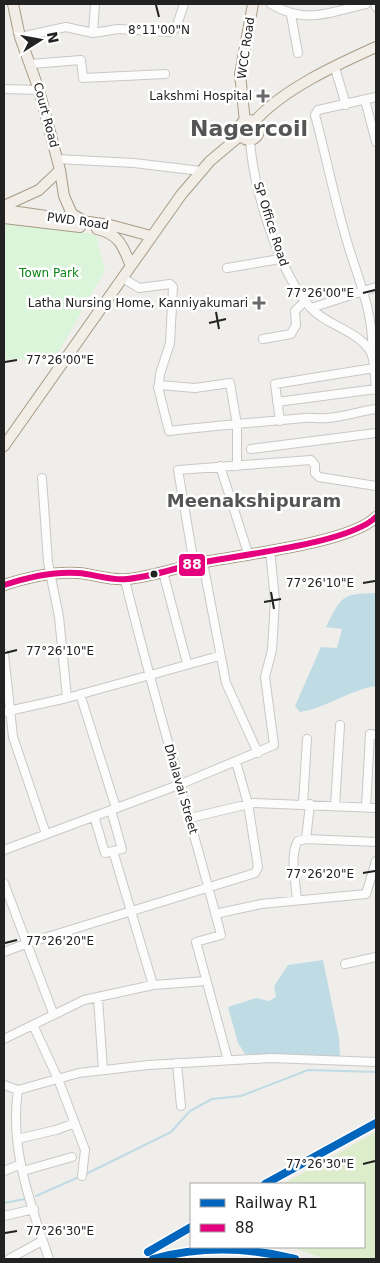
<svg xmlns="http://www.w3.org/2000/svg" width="380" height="1263" font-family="'DejaVu Sans',sans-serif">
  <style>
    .grass { fill: #ddeccb }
    .park { fill: #daf5da }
    .water { fill: #bfdbe3 }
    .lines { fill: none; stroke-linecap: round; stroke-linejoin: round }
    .stream { stroke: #bfdbe3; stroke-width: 2 }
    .minor-casing { stroke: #c9c8c7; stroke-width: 10 }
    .major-casing { stroke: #a79c86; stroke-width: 12 }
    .minor { stroke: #fdfcfc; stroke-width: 8 }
    .major { stroke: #f3ede7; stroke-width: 10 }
    .bus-1-casing { stroke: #fff; stroke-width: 10 }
    .bus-1 { stroke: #e5007d; stroke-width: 6 }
    .rail-1-casing { stroke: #fff; stroke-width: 11 }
    .rail-1 { stroke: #0065bd; stroke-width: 8 }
    .ticks { fill: none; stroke: #222; stroke-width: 2 }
    .poi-dot { fill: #6a6968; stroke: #fff; stroke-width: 2 }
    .bus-dot { fill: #222; stroke: #fff; stroke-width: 2 }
    .labels { text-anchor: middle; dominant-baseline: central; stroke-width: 5; stroke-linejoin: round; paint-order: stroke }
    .street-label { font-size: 12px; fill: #222; stroke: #fff }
    .poi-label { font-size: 12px; fill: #222; stroke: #fff; text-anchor: end }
    .park-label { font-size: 12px; fill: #0c8416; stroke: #fff }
    .district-label { font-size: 18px; font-weight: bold; fill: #555; stroke: #fff }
    .town-label { font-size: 22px; font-weight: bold; fill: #555; stroke: #fff }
    .ticks-label { font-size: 12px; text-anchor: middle; fill: #222; stroke: #fff; stroke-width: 5; stroke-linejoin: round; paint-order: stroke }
    .line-badge { stroke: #fff; stroke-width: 2 }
    .badge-label { font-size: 14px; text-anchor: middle; font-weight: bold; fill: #fff }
  </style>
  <rect width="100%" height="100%" fill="#f0eeeb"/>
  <path class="grass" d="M376 1132V1259H325L291 1247H364V1184H283Z"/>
  <path class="park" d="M4 219 96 235 105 270 54 360 4 359Z"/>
  <path class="water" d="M376 593V686C349 690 327 708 300 712L295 706 321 647 337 648 342 629 326 627C342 596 341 594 376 593Z
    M323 960 339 1038 340 1056 245 1054 238 1043 228 1007 256 998 269 1001 276 997 274 986 288 965Z"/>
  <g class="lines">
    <path class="stream" d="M86 1174 171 1132 190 1111 212 1099 241 1096 308 1070 376 1072
      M36 1196 79 1177
      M4 1203 25 1199"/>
    <defs>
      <path id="minor" d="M271 4C306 25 330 12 366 4
        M375 4 376 7
        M291 15 298 53
        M93 33 95 4
        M20 37 66 27 93 33 118 29 170 32 176 28 184 4
        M31 64 81 60 83 78 165 74
        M335 68 346 105
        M4 89 39 90
        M365 100 376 142
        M250 140C253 187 278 271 310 307 326 326 362 331 372 355 375 365 375 379 376 390
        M57 159 134 163 201 171
        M227 268 280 259
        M123 278 139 288 170 284 173 287 170 343 160 374 159 385
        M311 308 376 287
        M263 339 291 334 296 325 295 311 305 301
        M372 356C375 314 357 277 346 238 334 197 326 156 315 115L318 110 376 97
        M277 402 376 389
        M280 421 275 384 374 368
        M251 449 376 433
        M220 466 248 553
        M237 466V425L230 383 195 388 159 385 158 387 169 431C214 426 259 422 304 418 311 417 319 419 327 418 344 417 360 411 376 409
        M42 478 48 562 59 617 67 698
        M203 563 226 683 258 753
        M194 564 178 470 311 460 315 465V473L319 477 376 486
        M163 572 187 663
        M125 580C154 699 190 816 221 935L196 942 228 1060
        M4 654 13 737 46 834
        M80 694 116 808
        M4 712 67 698 219 656
        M303 804 307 739
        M335 806 340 725
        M366 807 370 734 376 735
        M111 810 122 849 113 851 153 985
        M94 816 105 853 113 851
        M190 818 253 803 376 808
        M306 839 310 804
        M4 850 181 784 274 745 265 677 272 650 275 600 270 550
        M4 883 53 1013
        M297 900C296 884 289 855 298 841L306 839 376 842
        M215 914 261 904 366 894 376 861
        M4 952 28 943 255 873 258 867 248 804 236 762
        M345 964 376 957
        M98 998 103 1070
        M33 1025 58 1079 85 1150 82 1176
        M4 1039 84 1000 153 985 206 981
        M177 1063 181 1106
        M4 1085 18 1090C9 1147 31 1206 49 1259
        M18 1090 79 1073 148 1065 271 1058 376 1062
        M17 1139 56 1130 75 1123
        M4 1171 21 1164
        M23 1171 72 1157
        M4 1216 34 1209
        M9 1259 42 1241"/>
      <path id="major" d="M13 4 20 37 39 90 60 170 64 196 72 214 84 221
        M239 130a10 10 0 1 1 20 0a10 10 0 1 1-20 0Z
        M245 122 240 74 253 4
        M254 122C283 89 336 65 376 47
        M4 206 39 190 60 170
        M4 210 110 225 151 236
        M4 218 80 227
        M97 229C119 234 123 246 131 266
        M4 446 181 195 210 161 241 135
        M4 585C28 577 52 571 78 573 94 574 111 581 127 579 150 577 172 569 194 564 236 555 349 544 376 517"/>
    </defs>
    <use href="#minor" class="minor-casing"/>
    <use href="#major" class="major-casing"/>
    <use href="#minor" class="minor"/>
    <use href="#major" class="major"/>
    <defs>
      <path id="bus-1" d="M4 585C28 577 52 571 78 573 94 574 111 581 127 579 150 577 172 569 194 564 236 555 349 544 376 517"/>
    </defs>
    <use href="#bus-1" class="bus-1-casing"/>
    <use href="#bus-1" class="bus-1"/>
    <defs>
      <path id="rail-1" d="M265 1184 376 1123
        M148 1252 191 1227
        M153 1259C200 1246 248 1247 295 1259"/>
    </defs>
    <use href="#rail-1" class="rail-1-casing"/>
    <use href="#rail-1" class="rail-1"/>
  </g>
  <path class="ticks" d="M156 5 159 17M363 293 375 290M216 312 219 329M209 323 226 319M5 362 17 360M363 583 375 581M271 592 274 609M264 602 281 599M5 653 17 650M363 873 375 871M5 943 17 940M363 1164 375 1161M5 1233 17 1231"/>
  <g class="poi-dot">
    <path d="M260.5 88.5h5v5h5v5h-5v5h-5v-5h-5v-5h5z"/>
    <path d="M256.5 295.5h5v5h5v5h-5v5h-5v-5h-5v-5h5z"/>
  </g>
  <circle class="bus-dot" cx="154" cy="574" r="4.5"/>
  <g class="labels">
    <g class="street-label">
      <text transform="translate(246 48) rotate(-82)">WCC Road</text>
      <text transform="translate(46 115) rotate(75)">Court Road</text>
      <text transform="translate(78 221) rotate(8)">PWD Road</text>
      <text transform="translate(271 224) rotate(72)">SP Office Road</text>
      <text transform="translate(181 789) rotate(74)">Dhalavai Street</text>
    </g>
    <g class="poi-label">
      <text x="252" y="96">Lakshmi Hospital</text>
      <text x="248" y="303">Latha Nursing Home, Kanniyakumari</text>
    </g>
    <g class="park-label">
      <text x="49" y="273">Town Park</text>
    </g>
    <g class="district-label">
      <text x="254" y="500">Meenakshipuram</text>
    </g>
    <g class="town-label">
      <text x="249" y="128">Nagercoil</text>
    </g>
  </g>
  <g class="ticks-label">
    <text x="159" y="34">8°11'00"N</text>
    <text x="320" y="297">77°26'00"E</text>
    <text x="60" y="364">77°26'00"E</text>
    <text x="320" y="587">77°26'10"E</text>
    <text x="60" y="655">77°26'10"E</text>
    <text x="320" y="878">77°26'20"E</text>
    <text x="60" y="945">77°26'20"E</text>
    <text x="320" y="1168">77°26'30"E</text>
    <text x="60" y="1235">77°26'30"E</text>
  </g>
  <rect class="line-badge" x="178" y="553" width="28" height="24" rx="5" fill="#e5007d"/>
  <g class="badge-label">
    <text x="192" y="569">88</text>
  </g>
  <rect width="380" height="1263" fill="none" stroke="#222222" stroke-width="10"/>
  <rect x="190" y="1183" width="175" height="65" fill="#ffffff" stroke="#a7a7a7"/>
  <rect x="200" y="1199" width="25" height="8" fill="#0065bd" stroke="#a7a7a7"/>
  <text x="235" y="1208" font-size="15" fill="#222222">Railway R1</text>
  <rect x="200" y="1224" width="25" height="8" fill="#e5007d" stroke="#a7a7a7"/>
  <text x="235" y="1233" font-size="15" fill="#222222">88</text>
  <g transform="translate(40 40) rotate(79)" stroke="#ffffff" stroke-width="4" paint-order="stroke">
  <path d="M0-4L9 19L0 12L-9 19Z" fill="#222222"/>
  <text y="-8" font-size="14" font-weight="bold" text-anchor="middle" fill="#222222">N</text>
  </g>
</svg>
